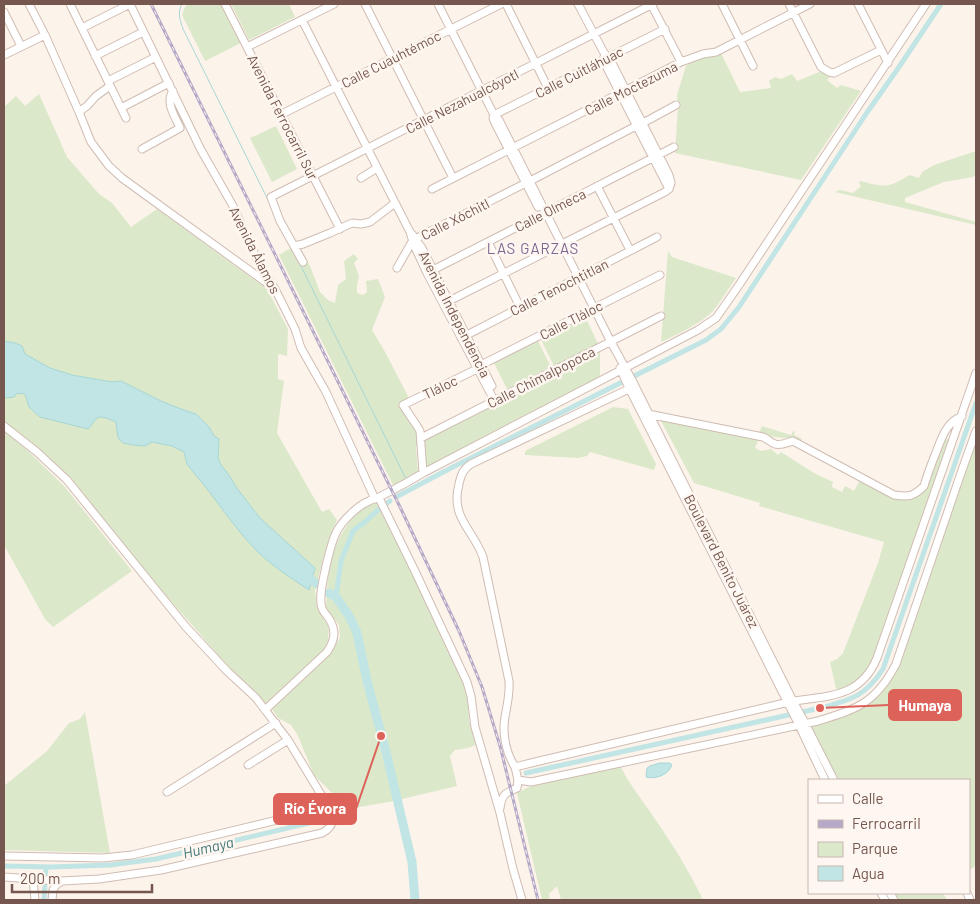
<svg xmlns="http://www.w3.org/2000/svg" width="980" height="904" font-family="Barlow,sans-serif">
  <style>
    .green { fill: #dbe9ca }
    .water { fill: #c0e5e4; stroke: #a7d6d6 }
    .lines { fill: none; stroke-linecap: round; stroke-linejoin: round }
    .stream { stroke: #a7d6d6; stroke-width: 1 }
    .canal { stroke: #c0e5e4; stroke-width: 5 }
    .river { stroke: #c0e5e4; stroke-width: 9 }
    .minor-casing { stroke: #d0bcb3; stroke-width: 9 }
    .minor { stroke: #fff; stroke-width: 7 }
    .rail-casing { stroke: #b4a9c6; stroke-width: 3 }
    .rail { stroke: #fef7f1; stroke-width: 1; stroke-dasharray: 4; stroke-linecap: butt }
    .labels { text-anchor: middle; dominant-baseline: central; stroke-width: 5; stroke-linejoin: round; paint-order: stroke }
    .street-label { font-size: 14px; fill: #76574f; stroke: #fef7f1 }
    .neighbourhood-label { font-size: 15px; letter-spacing: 1px; fill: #7c6791; stroke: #fef7f1 }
    .water-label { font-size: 15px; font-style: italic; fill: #437879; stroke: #fef7f1 }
    .leader { fill: none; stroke: #dd6259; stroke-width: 2 }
    .callout-dot { fill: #dd6259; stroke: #fef7f1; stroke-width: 2 }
    .callout { fill: #dd6259; stroke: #dd6259; stroke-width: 2 }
    .callout-label { font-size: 15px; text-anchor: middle; font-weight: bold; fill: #fff }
  </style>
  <rect width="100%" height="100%" fill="#fcf3eb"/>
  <path class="green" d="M188 4H222L241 43 205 61 182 15 185 7Z
    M231 4H289L295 17 249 40Z
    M720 51 740 92 771 88 769 81 775 77 781 79 792 74 797 81 822 71 830 77 827 80 837 88 841 85 861 91 801 180 675 153 678 106 677 95 686 66 699 57Z
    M39 94 67 157 99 194 112 203 131 227 157 209 267 289 288 329 287 356 278 354V379L284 381 277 433 322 512 329 509 337 520 328 541 315 590 317 607 329 628 328 640 323 651 265 704 248 684 237 676 230 669 193 626 144 571 83 493 57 465 39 449 4 423V107L16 96 25 106Z
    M276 126 297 169 272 182 250 138Z
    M976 151V174L973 177 944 182 905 198V202L976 222V225L835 192 840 190 853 193 861 186 859 183 860 181C885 187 887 189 909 175L919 178 922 172 934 165Z
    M299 245 310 266 320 292 328 300 335 303 338 285 346 279 344 261 354 254 358 259 354 263 359 276 357 285V293L363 295 367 292 366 281 378 279 385 297 372 330 384 350 410 400 401 404 412 422 419 437 416 448 418 472 404 483 393 485 279 255 287 250Z
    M668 251 672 257 736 278C728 289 721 301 713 311 702 323 676 335 661 342Z
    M586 318 598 344 554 366 541 340Z
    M538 341 551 367 507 389 494 363Z
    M600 348V377L424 470V439Z
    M613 407 628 409 656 464 654 470 590 452 587 456 578 458 525 455V452L527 450Z
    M660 419 762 438 758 441 755 448 761 451 771 449 778 455 781 452 814 473 833 482 832 487 842 492 845 486 854 491 862 476 893 493 916 494 943 438 950 440 903 574 875 657 867 670 858 680 841 689H836L830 662 837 659 843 653 878 563 884 542 759 506 760 503 694 483Z
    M762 426 791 435 793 431 795 432 794 435 802 439 801 441 796 439 775 437 759 433Z
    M4 431 27 450 65 487 132 571 53 627 45 619 4 545Z
    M976 433V866L969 870V780H839L806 724 864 704 891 675Z
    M377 501 383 511 388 524 411 569 467 692 469 720 476 745 468 748 455 750 450 756 457 786 394 801 348 809 314 775 298 736 291 725 278 718 272 709 330 654 340 638 339 625 326 608C327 594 327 579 330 565 334 541 354 508 377 501Z
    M85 712 110 853 4 850V786L47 751 69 723 80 719Z
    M621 767C630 786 644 802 655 819 673 845 690 872 703 900H561L557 886 549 894 550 900H542L517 793 533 785Z
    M895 893H943L947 900H899Z"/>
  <path class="water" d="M4 341 15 343 22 346 25 354 50 368 72 375 112 382 121 381 161 401 181 409 196 414 209 427 214 436 219 439 218 458 221 465 229 475 236 487 260 518 315 568 309 590C291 578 272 566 257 551 233 527 216 498 194 473L187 464 184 452 172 446 152 442 145 446 133 445 123 443 118 438 116 422C110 420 101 414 96 419 92 423 92 426 88 429L40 417 29 407 25 394 17 393 14 397 7 398 4 396Z
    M660 763H670L672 765C669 774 656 780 646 777L647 768 650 766Z"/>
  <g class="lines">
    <path class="stream" d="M182 4C177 12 180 20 183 29L271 206
      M295 254 406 479"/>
    <path class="canal" d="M398 496 445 471 706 340 721 329 739 307 866 114 899 67 941 4
      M336 597 341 561 353 531 366 521 379 509 390 501
      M526 773 820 708C850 700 865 697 883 669L976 403
      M4 866 51 867 110 865 156 859 322 820
      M44 900 46 867"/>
    <path class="river" d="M304 574 317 584
      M329 593 336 597 349 616 357 633 367 681 386 752 412 862 415 900"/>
    <defs>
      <path id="minor" d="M29 4 45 35 79 112 91 142 109 166 122 178 271 286
        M70 4 126 118
        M130 4 201 150 233 206 260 266 275 289 295 329 301 348 326 392 375 499
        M225 4 340 229
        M365 4 453 178
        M438 4 494 115 499 120 611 342 633 382 793 701 805 723 834 780
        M506 4 548 88
        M578 4 603 51 613 65 669 175 671 183 669 189
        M651 4 681 62
        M722 4 753 66
        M789 4 821 67 829 72 834 73 881 50
        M858 4 888 63
        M4 12 21 46
        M302 20 410 232 414 245 427 273 494 400
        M82 28 130 4
        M247 47 334 4
        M4 55 45 35
        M95 56 143 32
        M604 57 607 68 669 189
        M108 81 156 57
        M121 108 169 83
        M79 112 87 106 96 96 110 86
        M282 114 501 4
        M494 115 493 118 495 123 538 207
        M494 115 665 29
        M643 123 676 105
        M142 149 180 128C175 116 165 103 173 91
        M361 178 377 168
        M530 181 636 126
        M597 186 630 250
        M432 189 681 62 703 54 716 52 810 4
        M412 234 422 248 492 386
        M488 242 520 307
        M562 244 665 192 669 189
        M294 246 303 244 330 233 352 223 361 224 370 222 395 203
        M303 262 280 221 271 197 653 4
        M397 268 413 240 526 183
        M427 273 674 147
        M449 301 558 246
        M461 338 657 237
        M481 365 660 275
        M620 368 629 388 798 723 825 780
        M976 373 877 658C861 697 829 696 793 701L531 763 515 767 518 780 531 782 818 721C857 709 876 703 896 664L961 473 976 431
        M648 414 763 437C768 439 771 443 775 444 781 446 788 442 793 441L894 495C909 497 913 497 924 486 927 476 931 465 935 455 941 440 945 423 962 416
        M4 426 37 452 67 480 186 627 227 671 256 698 288 740 328 806C334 819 335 826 322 833L161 870 99 879 62 881 56 885 53 890 52 900
        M421 438 661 316
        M423 473 420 431 417 426 403 405 477 369
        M379 498 414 569 467 682 471 696 475 727 500 813 513 869 522 900
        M265 710 327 652C335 640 337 630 328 617 326 614 323 612 322 608 318 597 324 577 326 566 329 555 331 543 336 533 341 522 357 506 369 501 373 499 378 498 383 495 397 488 410 481 423 473L698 330 716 318 737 288 926 4
        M248 765 288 740
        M515 767C506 753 502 734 505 717 507 705 510 694 509 681L483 557C473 529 450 518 459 484 461 475 463 469 471 464L633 387
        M167 792 276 723
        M500 808C502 794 505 793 517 788L518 780
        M4 856 103 858 132 855 310 812 328 806
        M4 877 61 881
        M33 879 35 900
        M881 893 885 900
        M890 893 894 900
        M967 893 970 900"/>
    </defs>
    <use href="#minor" class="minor-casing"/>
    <use href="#minor" class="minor"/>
    <defs>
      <path id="rail" d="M151 4 401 509 459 631 482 687 500 746 538 900"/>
    </defs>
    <use href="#rail" class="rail-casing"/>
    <use href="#rail" class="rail"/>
  </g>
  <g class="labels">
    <g class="street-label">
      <text transform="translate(391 59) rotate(-27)">Calle Cuauhtémoc</text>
      <text transform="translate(579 72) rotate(-27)">Calle Cuitláhuac</text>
      <text transform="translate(631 88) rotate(-27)">Calle Moctezuma</text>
      <text transform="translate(462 101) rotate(-27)">Calle Nezahualcóyotl</text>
      <text transform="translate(283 117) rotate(63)">Avenida Ferrocarril Sur</text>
      <text transform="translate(550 210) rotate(-27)">Calle Olmeca</text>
      <text transform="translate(455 219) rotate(-27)">Calle Xóchitl</text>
      <text transform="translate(255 250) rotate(63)">Avenida Álamos</text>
      <text transform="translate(559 287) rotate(-27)">Calle Tenochtitlan</text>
      <text transform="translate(455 314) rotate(63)">Avenida Independencia</text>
      <text transform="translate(571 320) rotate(-27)">Calle Tláloc</text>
      <text transform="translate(541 377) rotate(-27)">Calle Chimalpopoca</text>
      <text transform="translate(440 387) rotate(-26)">Tláloc</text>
      <text transform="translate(722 561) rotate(63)">Boulevard Benito Juárez</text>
    </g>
    <g class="neighbourhood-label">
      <text x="533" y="248">LAS GARZAS</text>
    </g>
    <g class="water-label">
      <text transform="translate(208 847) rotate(-13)">Humaya</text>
    </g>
  </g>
  <path class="leader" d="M820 708L889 705M381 736L356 809"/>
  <g class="callout-dot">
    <circle cx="820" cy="708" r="5"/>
    <circle cx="381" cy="736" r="5"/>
  </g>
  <g class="callout">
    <rect x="889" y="690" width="72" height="30" rx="5"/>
    <rect x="274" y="794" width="82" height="30" rx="5"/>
  </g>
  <g class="callout-label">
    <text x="925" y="711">Humaya</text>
    <text x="315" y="814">Río Évora</text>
  </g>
  <rect width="980" height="904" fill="none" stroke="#76574f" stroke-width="10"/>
  <rect x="808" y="779" width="162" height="115" fill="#fef7f1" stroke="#c8b7b0"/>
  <rect x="818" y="795" width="25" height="8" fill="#ffffff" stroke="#c8b7b0"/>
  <text x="852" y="804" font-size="15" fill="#76574f">Calle</text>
  <rect x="818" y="820" width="25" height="8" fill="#b4a9c6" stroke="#c8b7b0"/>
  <text x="852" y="829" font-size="15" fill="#76574f">Ferrocarril</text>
  <rect x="818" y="842" width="25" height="15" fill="#dbe9ca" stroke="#c8b7b0"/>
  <text x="852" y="854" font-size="15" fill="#76574f">Parque</text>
  <rect x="818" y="866" width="25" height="15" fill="#c0e5e4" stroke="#c8b7b0"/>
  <text x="852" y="879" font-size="15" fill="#76574f">Agua</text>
  <path d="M12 884v8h140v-8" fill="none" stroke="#76574f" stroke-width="2.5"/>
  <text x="20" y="884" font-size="15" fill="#76574f" stroke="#fef7f1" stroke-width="4" paint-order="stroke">200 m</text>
</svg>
